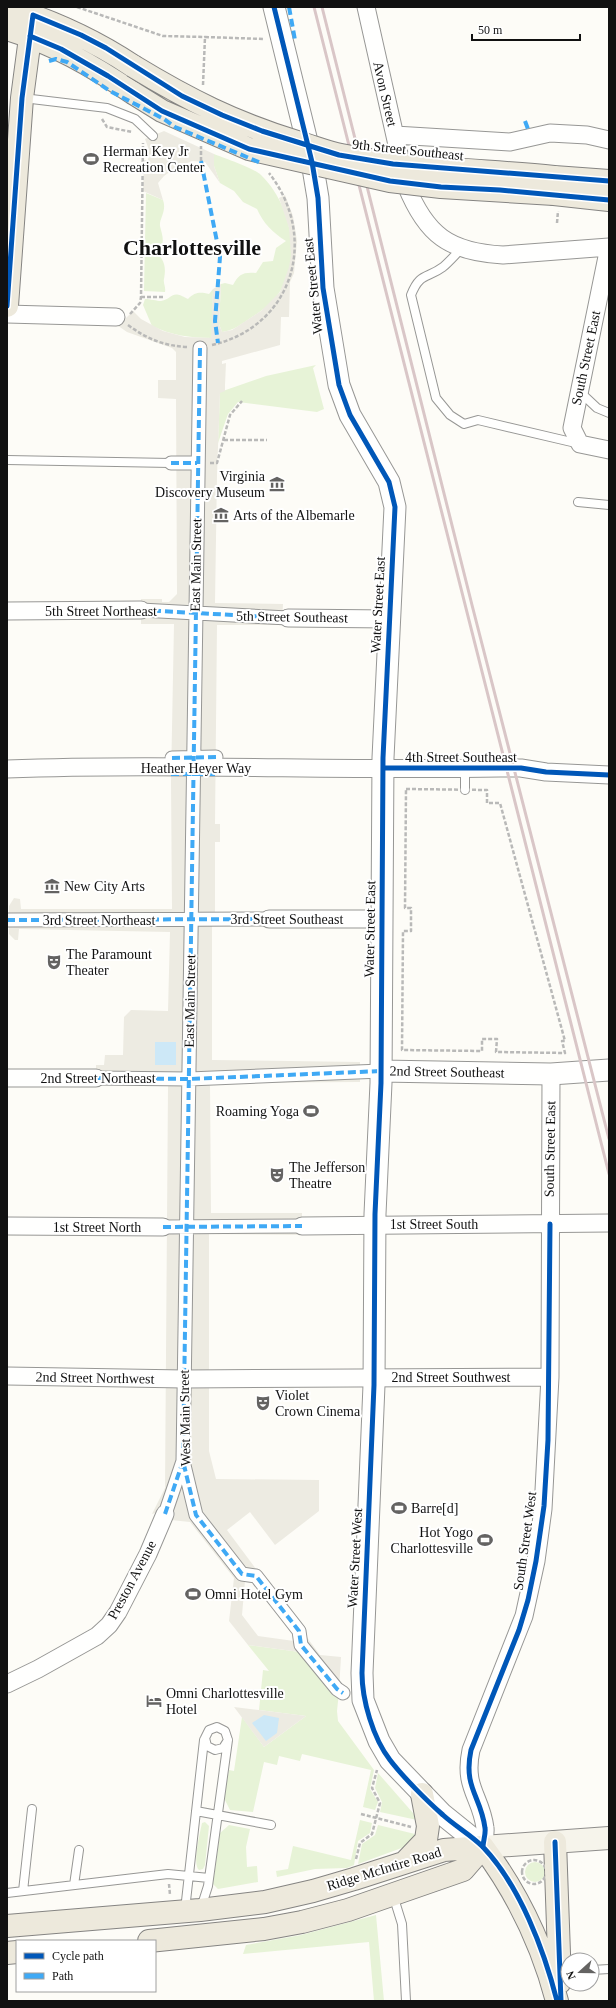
<svg xmlns="http://www.w3.org/2000/svg" width="616" height="2008" font-family="'Times New Roman',serif">
  <style>
    .green { fill: #e7f3d7 }
    .plaza { fill: #edebe2; fill-rule: evenodd }
    .water { fill: #cde8f7 }
    .lines { fill: none; stroke-linecap: round; stroke-linejoin: round }
    .service-casing { stroke: #979795; stroke-width: 10 }
    .pedestrian-casing { stroke: #979795; stroke-width: 15 }
    .minor-casing { stroke: #979795; stroke-width: 19 }
    .tertiary-casing { stroke: #979795; stroke-width: 23 }
    .secondary-casing { stroke: #8e8d8b; stroke-width: 24 }
    .primary-casing { stroke: #858482; stroke-width: 24 }
    .path { stroke: #b9b9b8; stroke-width: 2.5; stroke-dasharray: 4 2; stroke-linecap: butt }
    .service { stroke: #fffffe; stroke-width: 8 }
    .pedestrian { stroke: #fffffe; stroke-width: 13 }
    .minor { stroke: #fffffe; stroke-width: 17 }
    .tertiary { stroke: #fffffe; stroke-width: 21 }
    .secondary { stroke: #f6f4eb; stroke-width: 22 }
    .primary { stroke: #ede9dc; stroke-width: 22 }
    .rail { stroke: #d9c6c7; stroke-width: 3 }
    .primary-bridge-casing { stroke: #858482; stroke-width: 24; stroke-linecap: butt }
    .primary-bridge { stroke: #ede9dc; stroke-width: 22 }
    .quiet { stroke: #3fa9f5; stroke-width: 4; stroke-dasharray: 8 4; stroke-linecap: butt }
    .cycleway-casing { stroke: #fff; stroke-width: 8 }
    .cycleway { stroke: #0057b8; stroke-width: 5 }
    .labels { text-anchor: middle; dominant-baseline: central; stroke-width: 4; stroke-linejoin: round; paint-order: stroke }
    .street-label { font-size: 14px; fill: #111; stroke: #fff }
    .poi-label { font-size: 14px; fill: #111; stroke: #fff; text-anchor: start }
    .town-label { font-size: 22px; font-weight: bold; fill: #111; stroke: #fff }
  </style>
  <rect width="100%" height="100%" fill="#fdfcf7"/>
  <path class="green" d="M214 154C224 158 254 168 261 175 290 203 303 257 279 293 272 303 262 311 252 317 243 323 233 331 222 332L219 324 221 284 225 283 233 285C239 274 243 272 256 273L263 262 273 261 276 248 286 241C273 233 263 223 257 209L243 202 234 191 220 183 214 166Z
    M146 193 163 200C167 211 159 219 160 226 163 238 165 242 158 254 165 262 166 268 164 279 163 283 166 287 165 292L144 291Z
    M213 289 212 338C190 338 171 335 152 326L143 305 145 299C150 299 157 301 161 301 174 298 171 289 188 299 195 292 200 292 209 294Z
    M316 365 313 368 324 409 317 412 238 402 228 414 218 443 220 392 266 376Z
    M248 1645 307 1653 339 1692 337 1711 338 1721 374 1770 370 1789 378 1802 375 1810 363 1807 371 1770 302 1754 300 1761 279 1756 277 1765 264 1762 253 1812 230 1810 224 1798 229 1770 234 1771 242 1717 264 1747 306 1716 259 1710 263 1670 269 1671Z
    M378 1773 413 1813 417 1820 380 1812 382 1802 375 1788Z
    M360 1820 372 1823 370 1833 358 1841 354 1865 347 1868 315 1869 277 1877 276 1871 288 1869 293 1846 351 1860Z
    M205 1822 209 1826 205 1865 203 1869 199 1870C192 1864 200 1833 202 1823Z
    M229 1825 250 1829 246 1847 247 1867 257 1866 258 1882 218 1889 213 1884 220 1833Z
    M378 1825 415 1834 407 1846 358 1864 362 1844 375 1835Z
    M525 1872a10 10 0 1 1 20 0a10 10 0 1 1-20 0Z
    M376 1915 384 2001H374L369 1942 243 1954 246 1945 301 1935Z"/>
  <path class="plaza" d="M164 131 214 154V166L220 183 205 162 193 161 178 166 164 176 158 183 163 200 143 191 144 160H148L149 150 145 139Z
    M285 195 293 216 297 241 294 273 290 282 289 317H281L280 345 222 361V364L226 363 225 385V391L220 393 217 474 215 603 283 604 282 625H217L215 824H220V842H215V915L212 924V1060L360 1062V1082L210 1083 211 1213H302V1235L209 1234V1451L216 1479 319 1480V1511L275 1545 250 1512 227 1530 320 1655 341 1657 339 1690 307 1653 248 1645 229 1621 234 1578 190 1522 171 1520 162 1511 152 1514 165 1488 168 1086 96 1084V1065H104L105 1055H123L124 1017 131 1010 168 1011 170 932 19 929 18 940H15L9 934V906L14 898 20 899 21 909H172L171 781 174 624H141V599H162V602H169L177 594 176 399 158 398V380H176V352L172 348 127 332 114 323 126 318 133 311 141 319 163 331 185 337 211 338 213 289 221 284 219 324 222 332 232 330 261 311 280 292 289 267 291 255 289 228 279 198ZM245 1581 258 1583 294 1629V1641L258 1636 242 1615Z
    M234 1707 259 1710 306 1716 264 1747Z"/>
  <path class="water" d="M155 1042H176V1065H155Z
    M264 1715 279 1718 277 1733 266 1741 252 1723Z"/>
  <g class="lines">
    <defs>
      <path id="service" d="M23 98 107 108 135 119 153 136
        M461 249C455 255 449 262 443 267 427 279 420 272 411 295L436 398 450 415 464 424 478 420 580 444
        M580 392 597 408 609 413
        M7 460 171 463
        M578 502 609 505
        M465 790V768
        M196 1811 271 1825
        M74 1885 79 1850
        M23 1891 32 1809
        M7 1893 168 1874 209 1878
        M393 1895 402 1924 406 2001
        M201 1908 208 1886 228 1740 225 1731 217 1727 209 1730 205 1738 207 1746 215 1750 223 1748 228 1740
        M185 1910 204 1740
        M592 1970 609 1969"/>
      <path id="pedestrian" d="M200 348 183 1461 196 1515 242 1574 256 1576 299 1631 301 1645 337 1689 343 1693
        M171 463H197
        M141 610 288 618
        M172 758 216 757
        M7 920 269 919
        M96 1078 189 1079 381 1071
        M163 1227 302 1226
        M165 1514 183 1461"/>
      <path id="minor" d="M366 7 406 185C426 235 449 252 503 255L609 247 572 428 580 444 609 450
        M395 135 510 142 550 133 587 135 609 140
        M7 314 116 317
        M7 611 141 610
        M288 618 389 619
        M7 769C171 763 335 771 500 768H521L546 772 609 775
        M269 919H383
        M7 1078H96
        M7 1226 163 1227
        M302 1226 609 1223
        M7 1376 184 1379 550 1377
        M7 1684 38 1669 97 1636 109 1625 118 1612 148 1554 165 1514
        M483 1847C483 1841 486 1834 485 1828 481 1796 463 1788 471 1750L524 1616 536 1561 543 1509 550 1377 551 1074"/>
      <path id="tertiary" d="M274 7 312 162 318 198 323 288 339 385 350 415 389 482 395 507 383 758 381 1083 375 1214 374 1385 362 1673 363 1700 379 1741 390 1760 442 1814 483 1847
        M381 1071 551 1074 609 1070"/>
      <path id="secondary" d="M483 1847 609 1838"/>
      <path id="primary" d="M7 7C52 21 94 40 133 66
        M7 29C53 43 93 66 133 93
        M554 177 609 181
        M554 194 609 200
        M7 306 22 98 33 15
        M555 1842 560 1982
        M483 1847C518 1894 542 1944 557 2001
        M406 1861 426 1840 428 1826 422 1794
        M7 1926 200 1910 265 1902 313 1891 354 1879 444 1850 483 1847
        M149 1941 264 1929 302 1922 348 1910 463 1870 483 1847
        M7 1953 17 1952"/>
    </defs>
    <use href="#service" class="service-casing"/>
    <use href="#pedestrian" class="pedestrian-casing"/>
    <use href="#minor" class="minor-casing"/>
    <use href="#tertiary" class="tertiary-casing"/>
    <use href="#secondary" class="secondary-casing"/>
    <use href="#primary" class="primary-casing"/>
    <path class="path" d="M77 7 163 36 205 37
      M203 85 205 37 264 39
      M102 119 107 127 132 132
      M201 161V146
      M557 223 558 211
      M141 297H163
      M130 314 140 303 141 297 143 143
      M128 325C147 339 164 346 188 347
      M212 345C294 326 319 237 269 173
      M224 440H267
      M210 463H217L230 415 242 401
      M406 789 487 790V803H500L565 1041H562L565 1053 496 1052 497 1039H482V1051L402 1050 403 931H411V908H405Z
      M361 1814 411 1827
      M356 1859 360 1843 372 1834 380 1803 372 1788 377 1770
      M522 1872a12 12 0 1 1 24 0a12 12 0 1 1-24 0Z
      M169 1884 170 1895"/>
    <use href="#service" class="service"/>
    <use href="#pedestrian" class="pedestrian"/>
    <use href="#minor" class="minor"/>
    <use href="#tertiary" class="tertiary"/>
    <use href="#secondary" class="secondary"/>
    <use href="#primary" class="primary"/>
    <path class="rail" d="M314 7 609 1174
      M322 7 472 605 609 1139"/>
    <defs>
      <path id="primary-bridge" d="M133 66C189 100 235 123 297 142 312 146 326 152 341 155 411 169 483 170 554 177
        M133 93 162 111 249 149 390 181 441 187 554 194"/>
    </defs>
    <use href="#primary-bridge" class="primary-bridge-casing"/>
    <use href="#primary-bridge" class="primary-bridge"/>
    <path class="quiet" d="M289 7 295 40
      M49 61 56 59 67 62 110 91 164 119 175 127 261 163
      M525 121 528 129
      M201 161 220 257 215 321 218 343
      M200 348 183 1461 196 1515 242 1574 256 1576 299 1631 301 1645 337 1689 343 1693
      M171 463H197
      M141 610 288 618
      M172 758 216 757
      M171 774H215
      M7 920 269 919
      M96 1078 189 1079 381 1071
      M163 1227 302 1226
      M165 1514 183 1461"/>
    <defs>
      <path id="cycleway" d="M274 7 312 162 318 198 323 288 339 385 350 415 389 482 395 507 383 758 381 1083 375 1214 374 1385 362 1673C362 1700 373 1738 390 1760 403 1777 427 1801 443 1815 455 1826 471 1835 483 1847 520 1886 544 1950 557 2001
        M30 36 61 49 108 76 162 111 249 149 390 181 441 187 500 190 609 200
        M7 306 22 98 33 15 81 35 106 48 182 96 222 115 262 131 339 155 393 164 609 181
        M384 768H521L546 772 609 775
        M555 1842 561 2001
        M483 1847C483 1841 486 1834 485 1828 481 1796 463 1788 471 1750L519 1630 528 1600 536 1561 544 1506 548 1440 550 1224"/>
    </defs>
    <use href="#cycleway" class="cycleway-casing"/>
    <use href="#cycleway" class="cycleway"/>
  </g>
  <defs>
    <symbol id="stadium-bare" viewBox="-9 -9 18 18"><path d="M0-5a6.5 5 0 1 0 0 10a6.5 5 0 1 0 0-10ZM-3.5-1.8h7v3.6h-7Z" fill="#646362" stroke="#fff" stroke-width="2.5" paint-order="stroke"/></symbol>
    <symbol id="museum-bare" viewBox="-9 -9 18 18"><path d="M0-6L6-3V-2H-6V-3ZM-5-1h2V3h-2ZM-1-1h2V3h-2ZM3-1h2V3H3ZM-6 4H6V6H-6Z" fill="#646362" stroke="#fff" stroke-width="2.5" paint-order="stroke"/></symbol>
    <symbol id="theatre-bare" viewBox="-9 -9 18 18"><path d="M-5-5.5Q0-4 5-5.5V0Q5 5 0 6Q-5 5-5 0ZM-3.3-2.5H-1v1.5H-3.3ZM1-2.5H3.3v1.5H1ZM-2.8 1Q0 5.5 2.8 1Z" fill="#646362" stroke="#fff" stroke-width="2.5" paint-order="stroke"/></symbol>
    <symbol id="hotel-bare" viewBox="-9 -9 18 18"><path d="M-6-4.5h1.5V1H6V5H4.5V3h-9V5H-6ZM-4 0a1.8 1.8 0 1 1 3.6 0ZM.5 0V-2.5h3Q6-2.5 6 0Z" fill="#646362" stroke="#fff" stroke-width="2.5" paint-order="stroke"/></symbol>
  </defs>
  <g fill-rule="evenodd">
    <use href="#stadium-bare" x="80" y="148" width="22" height="22"/>
    <use href="#museum-bare" x="266" y="473" width="22" height="22"/>
    <use href="#museum-bare" x="210" y="504" width="22" height="22"/>
    <use href="#museum-bare" x="41" y="875" width="22" height="22"/>
    <use href="#theatre-bare" x="43" y="951" width="22" height="22"/>
    <use href="#stadium-bare" x="300" y="1100" width="22" height="22"/>
    <use href="#theatre-bare" x="266" y="1164" width="22" height="22"/>
    <use href="#theatre-bare" x="252" y="1392" width="22" height="22"/>
    <use href="#stadium-bare" x="388" y="1497" width="22" height="22"/>
    <use href="#stadium-bare" x="474" y="1529" width="22" height="22"/>
    <use href="#stadium-bare" x="182" y="1583" width="22" height="22"/>
    <use href="#hotel-bare" x="143" y="1690" width="22" height="22"/>
  </g>
  <g class="labels">
    <g class="street-label">
      <text transform="translate(385 94) rotate(77)">Avon Street</text>
      <text transform="translate(408 150) rotate(6)">9th Street Southeast</text>
      <text transform="translate(313 286) rotate(-96)">Water Street East</text>
      <text transform="translate(586 358) rotate(-78)">South Street East</text>
      <text transform="translate(196 565) rotate(-89)">East Main Street</text>
      <text transform="translate(378 605) rotate(-87)">Water Street East</text>
      <text x="101" y="611">5th Street Northeast</text>
      <text transform="translate(292 617) rotate(1)">5th Street Southeast</text>
      <text x="461" y="757">4th Street Southeast</text>
      <text x="196" y="768">Heather Heyer Way</text>
      <text x="287" y="919">3rd Street Southeast</text>
      <text x="99" y="920">3rd Street Northeast</text>
      <text transform="translate(370 929) rotate(-89)">Water Street East</text>
      <text transform="translate(190 1001) rotate(-89)">East Main Street</text>
      <text transform="translate(447 1072) rotate(1)">2nd Street Southeast</text>
      <text x="98" y="1078">2nd Street Northeast</text>
      <text transform="translate(550 1149) rotate(-89)">South Street East</text>
      <text x="434" y="1224">1st Street South</text>
      <text x="97" y="1227">1st Street North</text>
      <text x="451" y="1377">2nd Street Southwest</text>
      <text transform="translate(95 1378) rotate(1)">2nd Street Northwest</text>
      <text transform="translate(185 1418) rotate(-91)">West Main Street</text>
      <text transform="translate(525 1541) rotate(-82)">South Street West</text>
      <text transform="translate(355 1558) rotate(-87)">Water Street West</text>
      <text transform="translate(132 1580) rotate(-62)">Preston Avenue</text>
      <text transform="translate(384 1869) rotate(-17)">Ridge McIntire Road</text>
    </g>
    <g class="poi-label">
      <text x="103" y="151">Herman Key Jr<tspan x="103" dy="16">Recreation Center</tspan></text>
      <text x="265" y="476" text-anchor="end">Virginia<tspan x="265" dy="16">Discovery Museum</tspan></text>
      <text x="233" y="515">Arts of the Albemarle</text>
      <text x="64" y="886">New City Arts</text>
      <text x="66" y="954">The Paramount<tspan x="66" dy="16">Theater</tspan></text>
      <text x="299" y="1111" text-anchor="end">Roaming Yoga</text>
      <text x="289" y="1167">The Jefferson<tspan x="289" dy="16">Theatre</tspan></text>
      <text x="275" y="1395">Violet<tspan x="275" dy="16">Crown Cinema</tspan></text>
      <text x="411" y="1508">Barre[d]</text>
      <text x="473" y="1532" text-anchor="end">Hot Yogo<tspan x="473" dy="16">Charlottesville</tspan></text>
      <text x="205" y="1594">Omni Hotel Gym</text>
      <text x="166" y="1693">Omni Charlottesville<tspan x="166" dy="16">Hotel</tspan></text>
    </g>
    <g class="town-label">
      <text x="192" y="247">Charlottesville</text>
    </g>
  </g>
  <rect width="616" height="2008" fill="none" stroke="#111111" stroke-width="16"/>
  <rect x="16" y="1940" width="140" height="52" fill="#ffffff" stroke="#a0a0a0"/>
  <rect x="24" y="1953" width="20" height="6" fill="#0057b8" stroke="#a0a0a0"/>
  <text x="52" y="1960" font-size="12" fill="#111111">Cycle path</text>
  <rect x="24" y="1973" width="20" height="6" fill="#3fa9f5" stroke="#a0a0a0"/>
  <text x="52" y="1980" font-size="12" fill="#111111">Path</text>
  <g transform="translate(580 1972) rotate(249)"><circle r="19" fill="#ffffff" stroke="#a0a0a0"/>
  <path d="M0-3L7 15L0 10L-7 15Z" fill="#646362"/>
  <text y="-6" font-size="11" font-weight="bold" text-anchor="middle" fill="#111111">N</text>
  </g>
  <path d="M472 34v6h108v-6" fill="none" stroke="#111111" stroke-width="2"/>
  <text x="478" y="34" font-size="12" fill="#111111" stroke="#ffffff" stroke-width="3" paint-order="stroke">50 m</text>
</svg>
